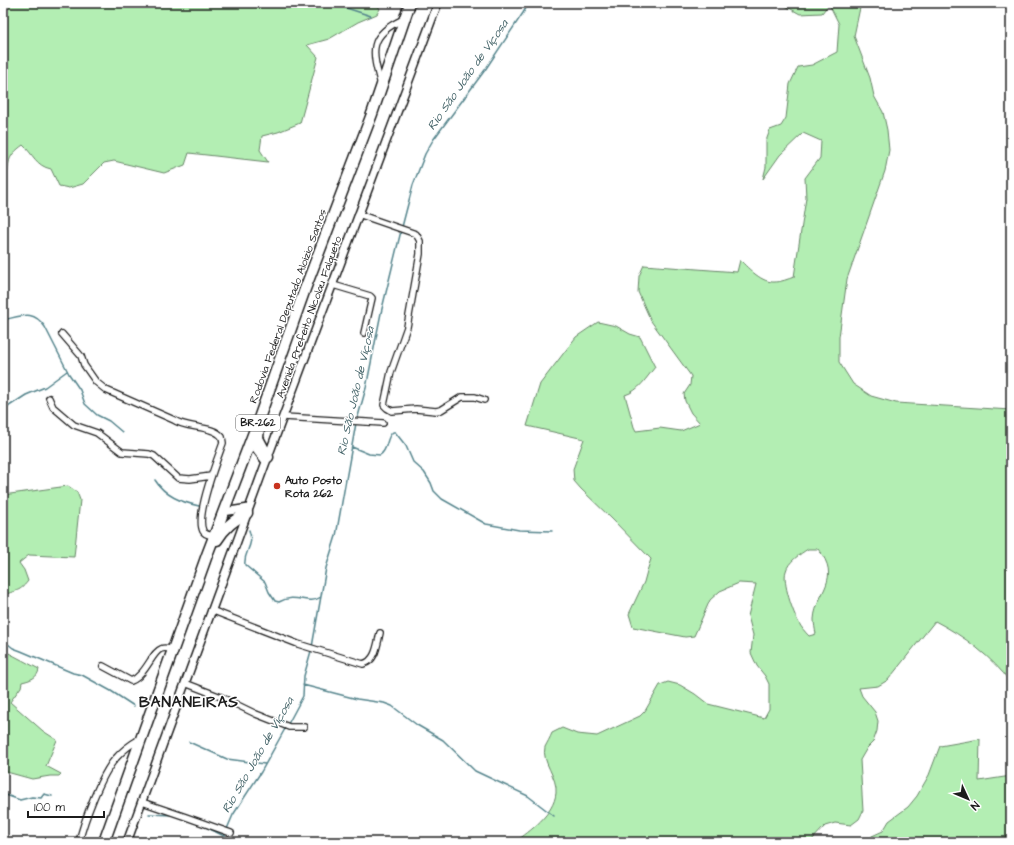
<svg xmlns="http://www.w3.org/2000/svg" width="1014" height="845" font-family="'Architects Daughter',sans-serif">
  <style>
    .green { fill: #b3eeb3; stroke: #688568; fill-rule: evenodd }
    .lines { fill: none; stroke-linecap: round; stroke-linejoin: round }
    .stream { stroke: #54848c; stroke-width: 1.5 }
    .street-casing { stroke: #1c1c1c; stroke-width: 8 }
    .secondary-casing { stroke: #1c1c1c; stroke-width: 10 }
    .highway-casing { stroke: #1c1c1c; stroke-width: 13 }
    .street { stroke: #fff; stroke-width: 5.5 }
    .secondary { stroke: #fff; stroke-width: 7 }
    .highway { stroke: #fff; stroke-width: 10 }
    .poi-dot { fill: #c8321e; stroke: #fff; stroke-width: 1.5 }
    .labels { text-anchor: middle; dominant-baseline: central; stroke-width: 3; stroke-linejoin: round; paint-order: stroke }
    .shield { fill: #fff; stroke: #606060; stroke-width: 1 }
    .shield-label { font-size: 10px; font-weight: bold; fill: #1c1c1c }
    .street-label { font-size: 11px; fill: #1c1c1c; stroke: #fff }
    .poi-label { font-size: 11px; font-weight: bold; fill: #1c1c1c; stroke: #fff; text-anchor: start }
    .water-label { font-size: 12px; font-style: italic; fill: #416166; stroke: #fff }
    .district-label { font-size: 15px; font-weight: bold; letter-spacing: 1px; fill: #1c1c1c; stroke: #fff }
  </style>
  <rect width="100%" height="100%" fill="#fff"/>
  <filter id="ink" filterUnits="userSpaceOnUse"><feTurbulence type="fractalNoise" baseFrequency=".025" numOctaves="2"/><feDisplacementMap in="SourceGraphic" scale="8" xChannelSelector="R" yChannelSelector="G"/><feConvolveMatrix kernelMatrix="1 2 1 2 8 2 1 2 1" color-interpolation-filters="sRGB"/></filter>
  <g filter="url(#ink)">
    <path class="green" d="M3 3H376L380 9 377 14 358 22 329 39 307 45 318 57 300 123 278 132 262 136 260 150 268 162 189 153 185 165 164 173 114 161 104 163 83 184 69 188 59 186 51 169C36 166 33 154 23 145 8 156 9 160 7 177L6 179 3 177Z
      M780 3H861L854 36 870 78 874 96 883 112 887 130 889 150 885 171 847 279 839 337V362L853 384 871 396 896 403 1011 410V683C992 657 964 636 935 621L888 680 878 686 859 688 862 696 875 712 878 721 877 731 873 742 867 748 860 760 863 811 859 819 851 825 835 823 825 826 810 842H515C530 831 554 814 556 793 558 777 541 762 545 747 547 743 550 738 552 733L562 728 577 734 597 736 640 716 645 711 660 685 668 682 680 685 695 694 708 704 764 718 769 709V684L765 676 757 666 751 653 753 635 748 616 756 584 739 583 720 591 710 600 694 636 685 637 633 627 629 614 644 582 647 571 651 559 612 519 581 489 574 481 573 469 584 439 527 426 540 384 576 337 598 322 616 326 630 334 640 337 655 367C647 377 639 391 625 395L634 427 636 431 660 428 681 431 700 423 691 413 685 401 684 394 690 385 691 376 651 321 638 292 639 276 644 265 737 272 740 260C749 269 762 283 775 282 781 282 788 279 794 277L806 198 805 178 820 158 821 141 803 133 780 155 763 179 766 167V141L770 130 781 126 786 118 790 84 798 67 812 65 837 52 839 24 829 4 822 13 800 14ZM808 549H818C843 579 816 592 814 619 814 624 815 629 816 634L809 636C805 632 801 627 799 623 793 613 782 582 786 571 788 562 800 554 808 549Z
      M68 486 77 492 80 500 74 557 29 555 19 563 24 570 28 581C18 594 15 589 3 596V495Z
      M3 650 39 669C38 678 30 680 22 682L21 687 10 702 43 731 57 740 46 766 61 774 59 776H50L32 779 3 771Z
      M980 739 979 781 1011 776V842H867L872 836 883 831 889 821 908 807 917 796 929 775 940 746Z"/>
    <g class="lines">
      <path class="stream" d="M331 3 371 16
        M402 227 413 185 425 154 433 140 485 70 523 13 529 3
        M3 320C22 316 33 309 45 327L69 374 80 390 85 404 97 415 109 421 122 432
        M3 410 26 395 45 387 67 371
        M357 420 366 388 381 313 401 231
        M352 447 369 454 380 455C389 449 385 438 393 432H395L406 446 413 462 424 472 431 483 434 491 442 499 486 524 519 530 552 531
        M155 480C165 496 181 502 199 506
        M249 530C255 547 243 551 245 565L265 582 269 592 275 601 279 602C296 592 308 606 321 597
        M3 640 13 648 21 651 73 673 82 675 111 691 134 706
        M312 647 326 568 336 536 356 423
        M303 685 357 699 384 703 392 706 417 725 443 740 475 771 528 796 554 816
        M288 724 303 696 304 676 311 651
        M189 742 227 759 265 764
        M3 794 20 800 32 797 41 798 44 794 52 796
        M149 814 173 815
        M204 826 224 836
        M227 829 233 815 261 772 286 727
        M222 842 226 833"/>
      <defs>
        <path id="street" d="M381 85C372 52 367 35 404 19
          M358 214 416 234 420 241V254L407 327 391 372 384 405 387 408 392 411 416 409 436 411 441 410 462 397H475L484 400
          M333 285 370 296 372 298 364 333
          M62 334 81 356 84 365 96 382 106 390 174 420C186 429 213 425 222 437L223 443C217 460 195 515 203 531 205 535 210 535 214 536
          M49 398 53 407 74 425 97 433 122 452 149 454 154 456 178 478 190 479 211 476
          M284 417 383 423
          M211 610 298 644 363 664C376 661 377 645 380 633
          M103 666 131 681C146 675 152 652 161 649 165 647 169 649 173 650
          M185 683 221 697 256 714 289 727H304
          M142 802 186 817 231 833
          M79 842C84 821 101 774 116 758 123 750 131 744 140 739"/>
        <path id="secondary" d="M250 441 266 462
          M223 512 249 508
          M127 842 266 462 438 3"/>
        <path id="highway" d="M259 427 258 438 268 457
          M217 540C225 527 234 520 247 513
          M104 842 207 555 257 424 305 289 372 114 410 3"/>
      </defs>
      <use href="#street" class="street-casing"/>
      <use href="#secondary" class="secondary-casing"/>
      <use href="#highway" class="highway-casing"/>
      <use href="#street" class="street"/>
      <use href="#secondary" class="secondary"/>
      <use href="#highway" class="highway"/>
    </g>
  </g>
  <circle class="poi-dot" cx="277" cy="486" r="4"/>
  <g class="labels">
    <rect class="shield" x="236" y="415" width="44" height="16" rx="3"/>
    <g class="shield-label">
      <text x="258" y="423">BR-262</text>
    </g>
    <g class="street-label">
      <text transform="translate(288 306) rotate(-70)">Rodovia Federal Deputado Aloízio Santos</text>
      <text transform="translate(309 317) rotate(-70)">Avenida Prefeito Nicolau Falqueto</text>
    </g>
    <g class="poi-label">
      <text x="285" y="480">Auto Posto<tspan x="285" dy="13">Rota 262</tspan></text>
    </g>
    <g class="water-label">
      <text transform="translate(468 75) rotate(-55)">Rio São João de Viçosa</text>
      <text transform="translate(356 391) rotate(-77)">Rio São João de Viçosa</text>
      <text transform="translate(258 755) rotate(-60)">Rio São João de Viçosa</text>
    </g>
    <g class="district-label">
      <text x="189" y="702">BANANEIRAS</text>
    </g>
  </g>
  <rect width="1014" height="845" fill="none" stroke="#fff" stroke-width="16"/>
  <rect x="8" y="8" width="998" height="829" fill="none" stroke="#1c1c1c" stroke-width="1.5" filter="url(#ink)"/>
  <g transform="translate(968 799) rotate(134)" stroke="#ffffff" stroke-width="3" paint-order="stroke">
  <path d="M0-3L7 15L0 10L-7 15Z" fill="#1c1c1c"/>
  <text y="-6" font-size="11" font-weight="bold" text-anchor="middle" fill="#1c1c1c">N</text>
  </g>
  <path d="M28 811v6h76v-6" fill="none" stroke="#1c1c1c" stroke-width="2"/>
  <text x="34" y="811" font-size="12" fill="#1c1c1c" stroke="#ffffff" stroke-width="3" paint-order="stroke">100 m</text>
</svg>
